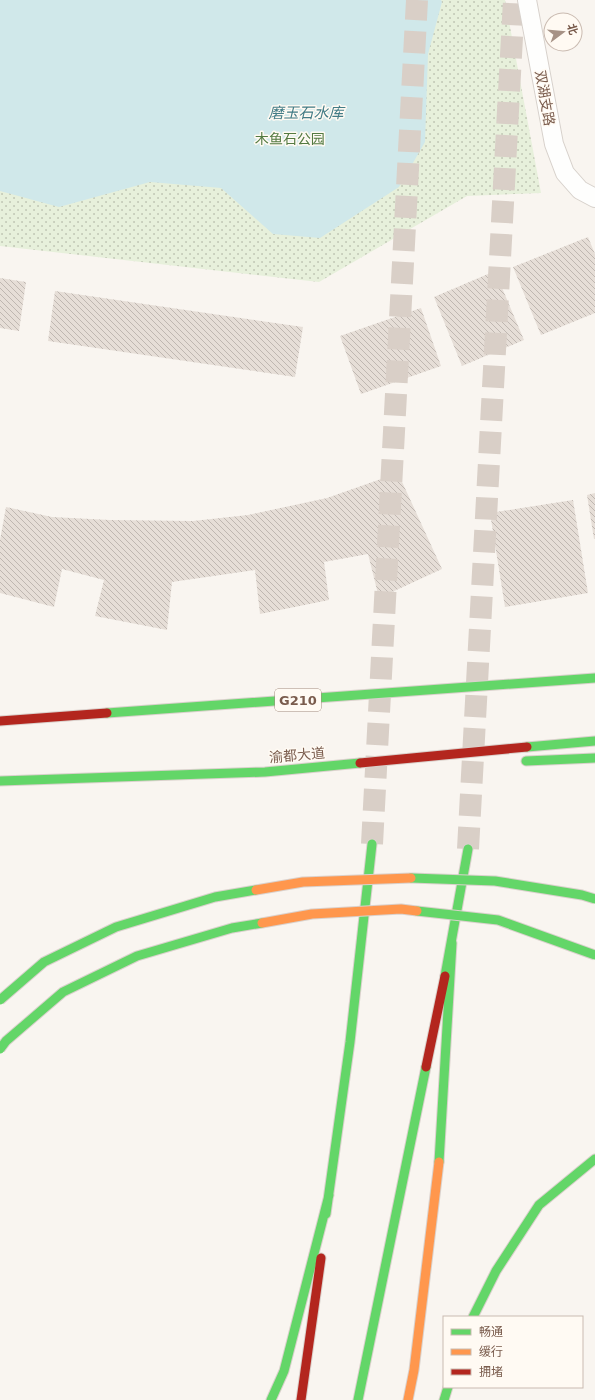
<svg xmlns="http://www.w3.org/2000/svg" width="595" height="1400" font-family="'DejaVu Sans','Noto Sans SC',sans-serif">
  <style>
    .park { fill: url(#park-dots) }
    .water { fill: #d0e8ea }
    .building { fill: url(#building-back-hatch) }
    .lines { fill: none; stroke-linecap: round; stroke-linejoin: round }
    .primary-tunnel { stroke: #d9cfc7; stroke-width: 22; stroke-dasharray: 22 11; stroke-linecap: butt }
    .street-casing { stroke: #d7d1cb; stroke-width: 20 }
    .fast-casing { stroke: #dad1cc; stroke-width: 11 }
    .slow-casing { stroke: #dad1cc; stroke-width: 11 }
    .jam-casing { stroke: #dad1cc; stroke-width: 11 }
    .street { stroke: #fefefd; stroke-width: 18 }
    .fast { stroke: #63d668; stroke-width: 9 }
    .slow { stroke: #ff974d; stroke-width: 9 }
    .jam { stroke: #b3261e; stroke-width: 9 }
    .fast-bridge-casing { stroke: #dad1cc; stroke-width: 11; stroke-linecap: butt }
    .slow-bridge-casing { stroke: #dad1cc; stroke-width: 11; stroke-linecap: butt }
    .fast-bridge { stroke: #63d668; stroke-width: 9 }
    .slow-bridge { stroke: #ff974d; stroke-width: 9 }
    .labels { text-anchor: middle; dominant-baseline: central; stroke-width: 3; stroke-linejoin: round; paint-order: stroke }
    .shield { fill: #fffaf3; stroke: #a28b7f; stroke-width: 1 }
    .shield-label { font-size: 13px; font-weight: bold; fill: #7a5c4d }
    .street-label { font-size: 14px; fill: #7a5c4d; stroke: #fffaf3 }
    .park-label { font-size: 14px; fill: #537a41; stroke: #fffaf3 }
    .water-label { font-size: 15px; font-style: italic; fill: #437c86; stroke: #fffaf3 }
  </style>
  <defs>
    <pattern id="park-dots" width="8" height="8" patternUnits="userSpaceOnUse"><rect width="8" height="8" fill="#e7f0db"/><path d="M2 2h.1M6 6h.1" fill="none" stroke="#c0c6b4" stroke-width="1.8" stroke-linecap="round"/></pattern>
    <pattern id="building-back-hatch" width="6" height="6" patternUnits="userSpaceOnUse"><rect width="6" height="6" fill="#e6ded7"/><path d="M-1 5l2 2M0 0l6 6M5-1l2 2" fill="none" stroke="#bfb7b1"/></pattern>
  </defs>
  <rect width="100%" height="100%" fill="#f9f5f0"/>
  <path class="park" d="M0 0H505L541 193 467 196 319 282 0 246Z"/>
  <path class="water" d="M0 0H441L442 2 428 54 425 142 399 187 320 238 273 234 221 188 150 182 59 207 0 191Z"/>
  <path class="building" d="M588 237 595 254V313L541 335 513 267Z
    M495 271 524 340 462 366 434 297Z
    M0 278 26 282 19 331 0 328Z
    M55 291 303 327 295 377 48 341Z
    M421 308 441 366 361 394 340 336Z
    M398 473 442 569 379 598 368 554 324 562 329 600 260 614 255 570 172 582 167 630 95 616 104 580 62 569 54 607 0 593V540L6 507 52 517 110 520 193 521 248 515 327 498Z
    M595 493V539H594L587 495Z
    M573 500 588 593 505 607 490 513Z"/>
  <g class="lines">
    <path class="primary-tunnel" d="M372 844 417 0
      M468 849 514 0"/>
    <defs>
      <path id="street" d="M527 0 554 144 565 173 580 190 595 198"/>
      <path id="fast" d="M107 713 595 678
        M527 747 595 741
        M526 761 595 758
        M0 781 265 772 360 763
        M445 976 468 849
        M439 1162 452 943
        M326 1214 350 1042 372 844
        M473 1317 496 1271 539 1205 595 1159
        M271 1400 284 1371 329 1195
        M358 1400 426 1067
        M444 1400 448 1387"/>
      <path id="slow" d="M408 1400 414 1370 439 1162"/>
      <path id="jam" d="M0 721 107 713
        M360 763 527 747
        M426 1067 445 976
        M301 1400 321 1258"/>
    </defs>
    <use href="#street" class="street-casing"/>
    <use href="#fast" class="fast-casing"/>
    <use href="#slow" class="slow-casing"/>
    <use href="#jam" class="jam-casing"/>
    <use href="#street" class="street"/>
    <use href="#fast" class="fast"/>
    <use href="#slow" class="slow"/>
    <use href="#jam" class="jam"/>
    <defs>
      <path id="fast-bridge" d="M411 878 495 881 582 895 595 899
        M417 911 498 920 595 955
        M0 1000 44 962 116 927 215 897 256 890
        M0 1049 6 1041 63 992 137 956 232 928 262 923"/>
      <path id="slow-bridge" d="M256 890 303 882 411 878
        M262 923 312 914 401 909 417 911"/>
    </defs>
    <use href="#fast-bridge" class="fast-bridge-casing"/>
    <use href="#slow-bridge" class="slow-bridge-casing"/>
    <use href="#fast-bridge" class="fast-bridge"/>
    <use href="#slow-bridge" class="slow-bridge"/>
  </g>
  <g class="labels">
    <rect class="shield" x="275" y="689" width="46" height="22" rx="3"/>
    <g class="shield-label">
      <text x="298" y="700">G210</text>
    </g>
    <g class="street-label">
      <text transform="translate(545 98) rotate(80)">双湖支路</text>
      <text transform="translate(297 755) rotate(-5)">渝都大道</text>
    </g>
    <g class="park-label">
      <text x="290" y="139">木鱼石公园</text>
    </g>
    <g class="water-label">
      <text x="306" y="113">磨玉石水库</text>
    </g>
  </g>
  <rect x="443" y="1316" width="140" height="72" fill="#fffaf3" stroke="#cabbb1"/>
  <rect x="451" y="1329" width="20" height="6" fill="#63d668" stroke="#cabbb1"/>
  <text x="479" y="1336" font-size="12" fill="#7a5c4d">畅通</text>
  <rect x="451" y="1349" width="20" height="6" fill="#ff974d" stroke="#cabbb1"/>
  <text x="479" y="1356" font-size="12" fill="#7a5c4d">缓行</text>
  <rect x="451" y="1369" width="20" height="6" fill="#b3261e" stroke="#cabbb1"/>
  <text x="479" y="1376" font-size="12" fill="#7a5c4d">拥堵</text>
  <g transform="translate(563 32) rotate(74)"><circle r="19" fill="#fffaf3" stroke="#cabbb1"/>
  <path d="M0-3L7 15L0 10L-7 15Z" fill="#a69286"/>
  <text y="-6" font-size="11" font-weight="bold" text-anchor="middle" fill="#7a5c4d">北</text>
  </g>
</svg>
